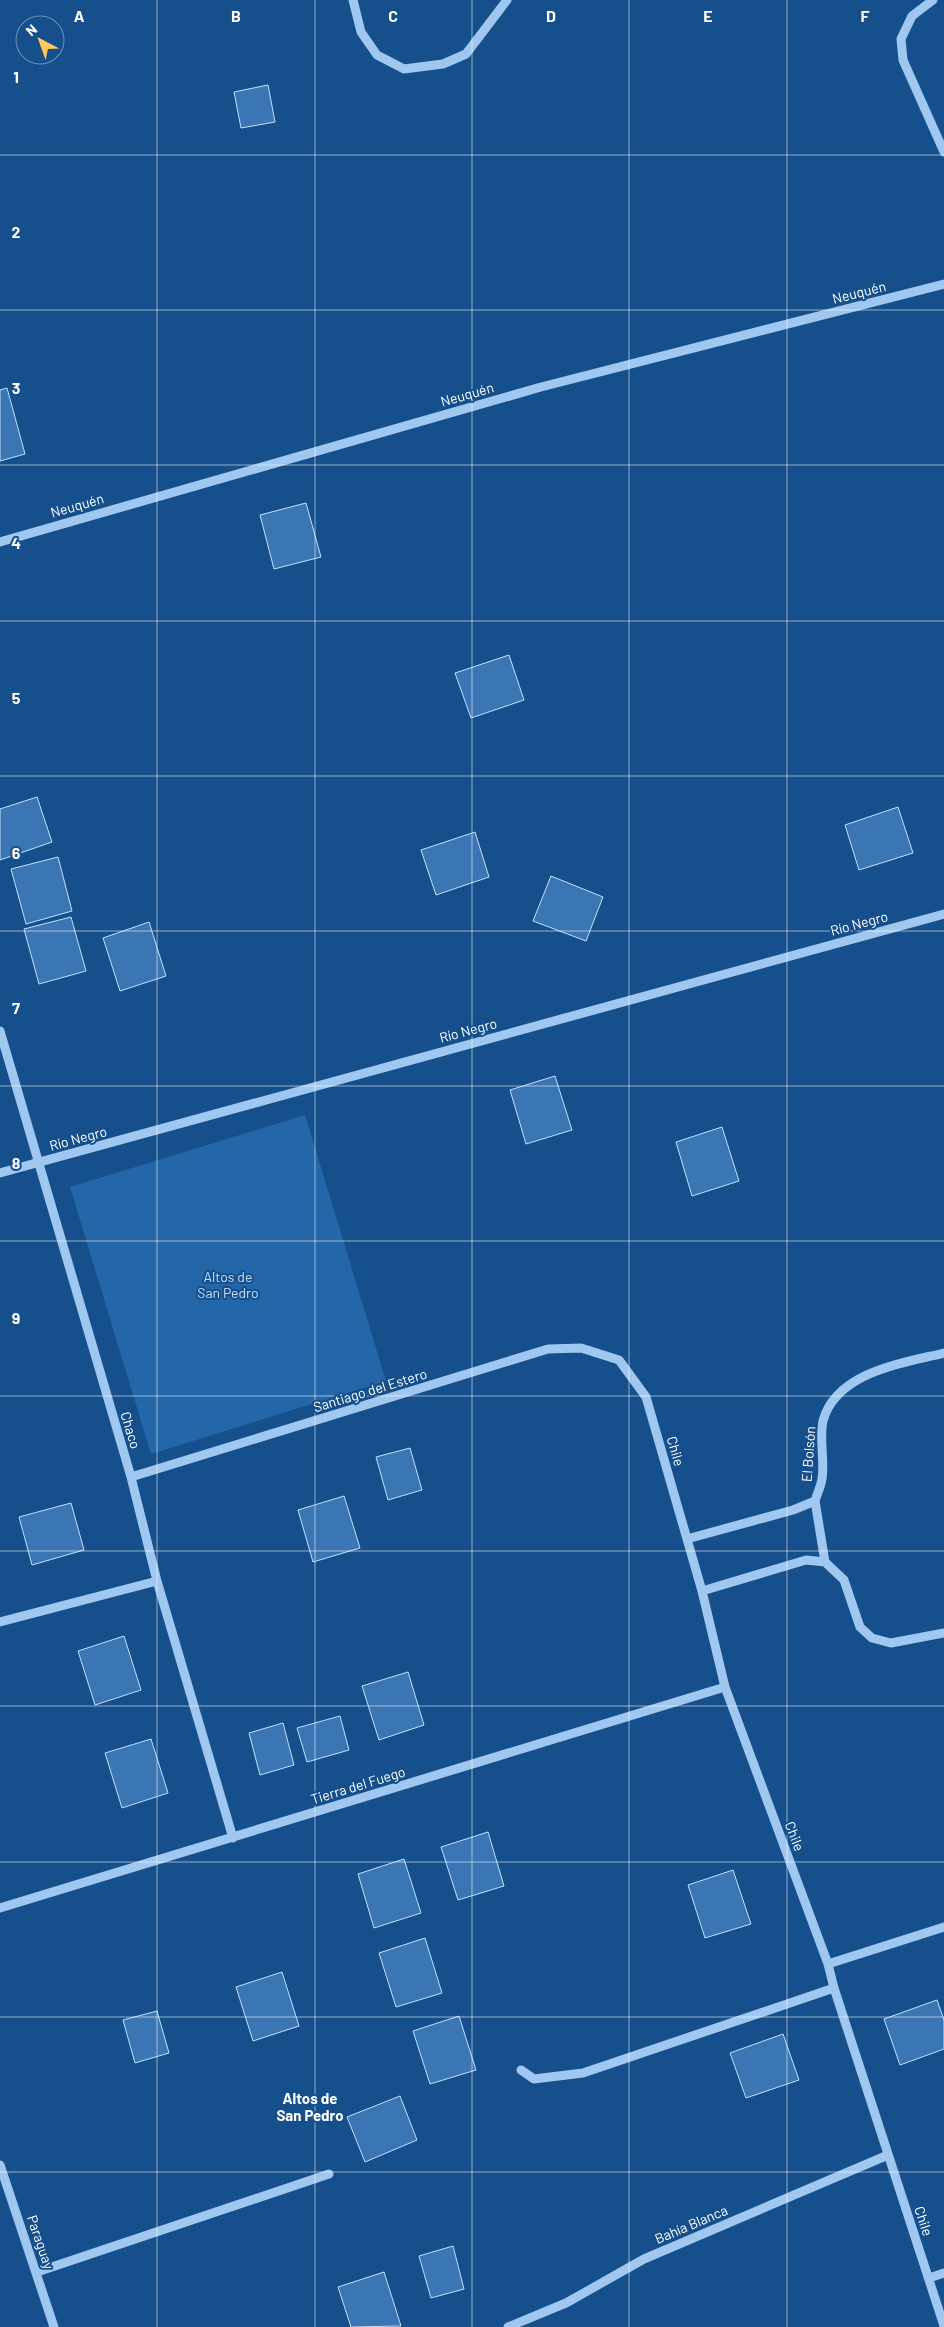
<svg xmlns="http://www.w3.org/2000/svg" width="944" height="2327" font-family="Barlow,sans-serif">
  <style>
    .green { fill: #2467a9 }
    .building { fill: #3976b3; stroke: #c5e0fb }
    .lines { fill: none; stroke-linecap: round; stroke-linejoin: round }
    .minor { stroke: #9fc7ef; stroke-width: 9 }
    .grid { fill: none; stroke: #fff; stroke-width: 1; stroke-opacity: 0.55 }
    .labels { text-anchor: middle; dominant-baseline: central; stroke-width: 4; stroke-linejoin: round; paint-order: stroke }
    .street-label { font-size: 14px; fill: #fff; stroke: #154f8c }
    .park-label { font-size: 14px; fill: #c5e0fb; stroke: #154f8c }
    .neighbourhood-label { font-size: 15px; font-weight: bold; fill: #fff; stroke: #154f8c }
    .grid-label { font-size: 16px; text-anchor: middle; font-weight: bold; fill: #fff; stroke: #154f8c; stroke-width: 4; stroke-linejoin: round; paint-order: stroke }
  </style>
  <rect width="100%" height="100%" fill="#154f8c"/>
  <path class="green" d="M305 1115 386 1381 151 1454 70 1187Z"/>
  <path class="building" d="M268 85 275 122 241 128 234 92Z
    M7 388 25 454 0 461V390Z
    M306 503 321 557 274 569 260 515Z
    M509 655 524 700 471 718 455 673Z
    M37 797 52 842 0 860V809Z
    M898 807 913 853 859 870 845 825Z
    M475 832 489 877 436 895 421 850Z
    M58 857 72 911 26 924 11 869Z
    M551 876 603 897 586 941 533 921Z
    M71 917 86 971 39 984 24 929Z
    M149 922 166 976 120 991 103 938Z
    M555 1076 572 1130 526 1144 510 1090Z
    M722 1127 739 1181 692 1196 676 1142Z
    M410 1448 422 1490 388 1500 376 1457Z
    M344 1496 360 1548 313 1562 298 1510Z
    M71 1503 84 1550 32 1565 19 1517Z
    M124 1636 141 1690 95 1705 78 1651Z
    M408 1672 424 1725 379 1740 362 1686Z
    M340 1716 349 1750 307 1762 297 1728Z
    M283 1723 294 1765 260 1775 249 1733Z
    M151 1739 168 1793 122 1808 105 1753Z
    M488 1832 504 1886 458 1900 441 1847Z
    M404 1859 421 1913 374 1928 358 1874Z
    M733 1870 751 1924 705 1938 688 1885Z
    M425 1938 442 1993 396 2007 379 1953Z
    M282 1972 299 2026 253 2041 236 1987Z
    M937 2000 944 2020V2049L900 2065 884 2019Z
    M157 2011 169 2053 135 2063 123 2020Z
    M459 2016 476 2070 430 2084 413 2031Z
    M783 2034 799 2080 746 2098 730 2053Z
    M400 2096 417 2140 365 2162 347 2117Z
    M453 2246 464 2289 431 2298 419 2256Z
    M384 2272 401 2326 351 2327 338 2287Z"/>
  <g class="lines">
    <path class="minor" d="M353 0 361 32 377 55 404 69 443 64 466 54 507 0
      M933 0 912 16 901 39 903 60 944 152
      M0 542 541 387 944 284
      M0 1031 131 1477 157 1581 233 1838
      M0 1173 944 914
      M131 1477 548 1349 581 1348 619 1360 646 1397 702 1591 725 1687 828 1964 834 1988 944 2326
      M815 1501 825 1562
      M687 1539 793 1510 815 1501C817 1494 821 1486 822 1479 825 1461 819 1439 823 1421 836 1372 903 1363 944 1353
      M702 1591 806 1560 825 1562 844 1580 860 1627 872 1638 891 1643 944 1633
      M0 1622 157 1581
      M0 1908 725 1687
      M828 1964 944 1927
      M521 2070 534 2079 583 2073 834 1988
      M0 2165 54 2327
      M37 2272 329 2174
      M929 2278 944 2273
      M508 2327 566 2303 644 2259 888 2155"/>
  </g>
  <path class="grid" d="M157 0V2327M315 0V2327M472 0V2327M629 0V2327M787 0V2327M0 155H944M0 310H944M0 465H944M0 621H944M0 776H944M0 931H944M0 1086H944M0 1241H944M0 1396H944M0 1551H944M0 1706H944M0 1862H944M0 2017H944M0 2172H944"/>
  <g class="labels">
    <g class="street-label">
      <text transform="translate(859 292) rotate(-14)">Neuquén</text>
      <text transform="translate(467 394) rotate(-16)">Neuquén</text>
      <text transform="translate(77 505) rotate(-16)">Neuquén</text>
      <text transform="translate(859 923) rotate(-15)">Río Negro</text>
      <text transform="translate(468 1030) rotate(-15)">Río Negro</text>
      <text transform="translate(78 1138) rotate(-15)">Río Negro</text>
      <text transform="translate(370 1390) rotate(-17)">Santiago del Estero</text>
      <text transform="translate(131 1430) rotate(73)">Chaco</text>
      <text transform="translate(676 1451) rotate(74)">Chile</text>
      <text transform="translate(808 1454) rotate(-86)">El Bolsón</text>
      <text transform="translate(358 1785) rotate(-17)">Tierra del Fuego</text>
      <text transform="translate(795 1836) rotate(69)">Chile</text>
      <text transform="translate(924 2221) rotate(72)">Chile</text>
      <text transform="translate(691 2224) rotate(-23)">Bahía Blanca</text>
      <text transform="translate(41 2242) rotate(71)">Paraguay</text>
    </g>
    <g class="park-label">
      <text x="228" y="1276">Altos de<tspan x="228" dy="16">San Pedro</tspan></text>
    </g>
    <g class="neighbourhood-label">
      <text x="310" y="2098">Altos de<tspan x="310" dy="17">San Pedro</tspan></text>
    </g>
  </g>
  <g class="grid-label">
    <text x="79" y="22">A</text>
    <text x="236" y="22">B</text>
    <text x="393" y="22">C</text>
    <text x="551" y="22">D</text>
    <text x="708" y="22">E</text>
    <text x="865" y="22">F</text>
    <text x="16" y="83">1</text>
    <text x="16" y="238">2</text>
    <text x="16" y="394">3</text>
    <text x="16" y="549">4</text>
    <text x="16" y="704">5</text>
    <text x="16" y="859">6</text>
    <text x="16" y="1014">7</text>
    <text x="16" y="1169">8</text>
    <text x="16" y="1324">9</text>
  </g>
  <g transform="translate(40 40) rotate(319)"><circle r="24" fill="#154f8c" stroke="#7395ba"/>
  <path d="M0-4L9 19L0 12L-9 19Z" fill="#ffc85d"/>
  <text y="-8" font-size="14" font-weight="bold" text-anchor="middle" fill="#ffffff">N</text>
  </g>
</svg>
